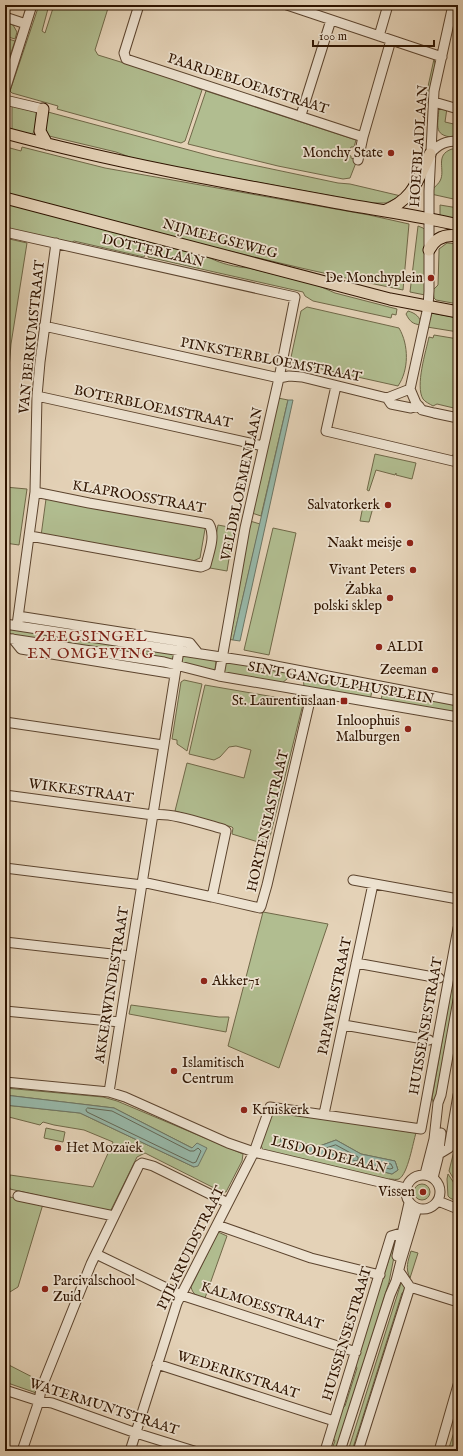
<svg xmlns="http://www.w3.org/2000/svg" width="463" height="1456" font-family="'IM FELL English',serif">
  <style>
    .green { fill: #b1bd90; stroke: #706848; fill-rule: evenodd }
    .water { fill: #97b8a9; stroke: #6d7665 }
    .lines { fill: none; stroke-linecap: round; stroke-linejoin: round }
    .shore { stroke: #636654; stroke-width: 1 }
    .minor-casing { stroke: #5c442e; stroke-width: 11 }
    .major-casing { stroke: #2f1400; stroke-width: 13 }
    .minor { stroke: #ede2d0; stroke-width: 9 }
    .major { stroke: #e4d2b7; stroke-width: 11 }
    .poi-dot { fill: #8f2418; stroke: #ede2d0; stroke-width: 1.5 }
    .labels { text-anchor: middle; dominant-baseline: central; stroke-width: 3.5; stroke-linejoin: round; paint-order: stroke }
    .street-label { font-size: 14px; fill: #2f1400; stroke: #ede2d0 }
    .poi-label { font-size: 14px; fill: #2f1400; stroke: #ede2d0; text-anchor: end }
    .neighbourhood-label { font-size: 15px; letter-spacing: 1px; fill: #7a1f14; stroke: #ede2d0 }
  </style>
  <rect width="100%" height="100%" fill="#e4d2b7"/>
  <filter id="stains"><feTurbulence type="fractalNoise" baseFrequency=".005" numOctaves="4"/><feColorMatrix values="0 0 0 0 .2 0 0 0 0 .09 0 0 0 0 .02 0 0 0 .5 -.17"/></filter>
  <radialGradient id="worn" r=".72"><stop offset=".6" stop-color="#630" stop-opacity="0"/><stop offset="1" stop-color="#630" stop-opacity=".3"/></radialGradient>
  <path class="green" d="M39 5H49L42 31 45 33 54 5H109L95 50 98 55 166 76 202 90 185 141 181 143 57 109 58 106 12 93 10 91Z
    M5 22 13 25 17 32 15 39 5 36Z
    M5 38 15 41 5 70Z
    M434 59 436 67 425 115 422 114Z
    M206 91 356 140 354 147H351L348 155 351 156V158L357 160 350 178 343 179 278 166 188 144Z
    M12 106 36 112C40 118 36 128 32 135L12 131Z
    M439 107 447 108 445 122 458 125V138C432 136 438 128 439 107Z
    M48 112 215 157 338 183 350 184 401 196 386 203H370L191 170 162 166 138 160 116 152 49 136 45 131Z
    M22 147 105 168 369 215 409 224 403 290C269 263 137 228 5 194V156L7 149 10 148 21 151Z
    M452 149H458V200L431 194C432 188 437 186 440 181 446 170 434 155 452 149Z
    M5 203 210 258C222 264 235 267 249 268L317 285 335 293 397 309 396 315 392 314 391 318 313 301 305 296 303 292 148 257V254L146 253 144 257 74 241 71 243 5 229Z
    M440 205 458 208V220L440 216Z
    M418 226 423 228 426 231 425 295 410 292Z
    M5 238 27 243 11 344 5 418Z
    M447 243 458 244V304L436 300 434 298 433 290 438 285 439 252V249Z
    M307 307 399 328C409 345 409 370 398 386L290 362 301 311Z
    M408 311C415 313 421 317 421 325 413 324 410 322 406 314Z
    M432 313 458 318V332L427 327Z
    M434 335 458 339V409L437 404 433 406C430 404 425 402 423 399 415 386 426 351 429 337L433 338Z
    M278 398 288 400 261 516 252 513Z
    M375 454 416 463 412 479 396 475V473L395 475 376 470 369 491 367 490Z
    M5 487 27 489 19 545 5 543Z
    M47 498 200 524 205 529 200 558 193 561 41 536 46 499Z
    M364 501 374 504 369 522 360 521Z
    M250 521 260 524 233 640 228 639Z
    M218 525 234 528 227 571 210 568Z
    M273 528 296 533 269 655 244 650Z
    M5 626 174 654V660L5 636Z
    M185 654 213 658 216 661 215 670 213 672 182 662 183 656Z
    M227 660 285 670 287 674 288 678 281 684 223 672 225 662Z
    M308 677 373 687 370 700 304 686 303 678Z
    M184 680 202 684 187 751 183 748 177 744V740L172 739 181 682Z
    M205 685 303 702 304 704 302 708 268 845 232 834 233 828 232 827 175 811 187 763 244 778 251 750 236 746 229 747 220 757 214 760 189 754Z
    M383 689 458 703V714L381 701Z
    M263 912 328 924 279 1068 228 1046Z
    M458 951V979L436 1103 434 1105 432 1098Z
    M131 1005 219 1017H229L226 1032 129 1014Z
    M5 1088 103 1097 117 1101 243 1154 242 1161 226 1192H222L145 1153 137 1157 110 1212 10 1189 9 1185 10 1175 93 1187 113 1142 84 1130 54 1125 43 1122 40 1125 5 1116V1105L80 1113 194 1167 192 1148 114 1108 5 1095Z
    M275 1111 416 1133C413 1142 408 1174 399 1179 397 1180 392 1179 389 1179V1181L263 1150 260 1143 270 1116ZM281 1138 317 1147 336 1140 361 1154 395 1161 398 1170 392 1174 284 1146Z
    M46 1128 65 1132 63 1142 44 1138Z
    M458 1141V1186L449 1171 456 1143Z
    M448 1174 458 1189V1202L450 1198 448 1196 447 1179Z
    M414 1192a8 8 0 1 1 16 0a8 8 0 1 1-16 0Z
    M5 1196 43 1204 18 1287 5 1295Z
    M218 1232 227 1236 205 1298C197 1296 193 1295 191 1287Z
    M398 1237 389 1282 337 1451H331L335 1441 333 1438 342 1408 345 1406 357 1368 355 1365 395 1240Z
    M411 1251 418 1253 410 1278C405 1268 408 1261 411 1251Z
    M402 1280 406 1286 405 1291 402 1293 352 1451H348Z
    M5 1363 42 1382 39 1394 5 1382Z
    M455 1429 458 1430V1451H448Z"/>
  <path class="water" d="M288 400H293L240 641 233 640Z
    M5 1095 114 1108 192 1148 197 1143 207 1148 198 1166 194 1167 80 1113 5 1105Z
    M281 1138 317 1147 336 1140 361 1154 395 1161 398 1170 392 1174 284 1146 280 1143Z"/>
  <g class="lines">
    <path class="shore" d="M88 1108 112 1111 190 1151H194L198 1148 201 1151 196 1162 193 1163 87 1112 86 1110Z
      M336 1145 358 1157V1160L356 1161 324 1152V1149Z
      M371 1160 391 1164 393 1168 390 1169 370 1164 369 1162Z"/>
    <defs>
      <path id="minor" d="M139 5 124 53 126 59 363 137
        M287 5 442 57
        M453 5 434 91 429 191V291L428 307 410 389 416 403 422 410 434 413 458 418
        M5 17 26 24
        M379 36 388 5
        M5 90 32 5
        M5 100 43 109
        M434 102 458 109
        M301 115 331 20
        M430 154C438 144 446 141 458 141
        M358 160 363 137 391 40
        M5 232 295 297 279 378 245 528 219 676
        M44 326 279 378 289 376 302 377 387 398 391 404 411 408 419 406
        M336 386 326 431 457 462 458 456
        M37 396 263 446
        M387 398 410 389
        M30 536 201 567 206 565C209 552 216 536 209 524L89 503 35 492
        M18 618 24 617 190 643 198 653
        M5 624 260 663 458 701
        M17 625 35 492 37 396 40 362 56 243
        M5 638 164 662 219 676 458 717
        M13 639 21 649 175 674
        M5 722 163 745
        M5 795 153 815C171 812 204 824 223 829L226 831 212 897 142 882
        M5 868 142 885
        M353 880 458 899
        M212 897 260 908 261 906 267 885 312 692
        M5 942 130 956
        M356 963 439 978
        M5 1011 120 1022
        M344 1025 429 1040
        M5 1082 109 1092 125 1097 228 1143 254 1152 405 1188
        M109 1092 179 650
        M324 1114 373 884
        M439 1154 449 1148 458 1095
        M425 1174 434 1139 438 1103 441 1095 458 1000
        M406 1192a17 17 0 1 1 34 0a17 17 0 1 1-34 0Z
        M433 1178 438 1158 441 1133
        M18 1196 114 1216
        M438 1201 458 1209
        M217 1225 311 1258 380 1275
        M96 1254 181 1295 356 1352
        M397 1256 409 1203
        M399 1271 410 1287 458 1302
        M157 1364 334 1421
        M5 1390 39 1401 52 1403 136 1433 194 1451
        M22 1451 39 1401 41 1389 91 1264 139 1165 142 1163 153 1166 228 1203
        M130 1451 177 1303 254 1152 270 1107 421 1129 458 928
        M325 1451 391 1236 401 1233
        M340 1451 390 1295 396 1281 401 1261 417 1208
        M358 1451 410 1287
        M439 1451 458 1385"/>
      <path id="major" d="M43 109 40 131 47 144
        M5 133C113 162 223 182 333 202 375 210 417 215 458 225
        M5 198 390 299 458 312
        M384 211C414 199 417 181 430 154
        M429 250C435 238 445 234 458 236"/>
    </defs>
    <use href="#minor" class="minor-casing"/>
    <use href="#major" class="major-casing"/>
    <use href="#minor" class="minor"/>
    <use href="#major" class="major"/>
  </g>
  <g class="poi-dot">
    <circle cx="391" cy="153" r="4"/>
    <circle cx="431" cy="278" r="4"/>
    <circle cx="388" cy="505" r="4"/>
    <circle cx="410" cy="543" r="4"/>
    <circle cx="413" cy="570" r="4"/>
    <circle cx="390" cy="598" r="4"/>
    <circle cx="379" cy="647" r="4"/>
    <circle cx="435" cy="670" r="4"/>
    <rect x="340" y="697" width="8" height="8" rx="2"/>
    <circle cx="408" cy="729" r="4"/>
    <circle cx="204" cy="981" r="4"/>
    <circle cx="174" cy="1071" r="4"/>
    <circle cx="244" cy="1110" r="4"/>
    <circle cx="58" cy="1148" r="4"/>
    <circle cx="423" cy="1192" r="4"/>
    <circle cx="45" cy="1289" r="4"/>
  </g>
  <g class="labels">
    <g class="street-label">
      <text transform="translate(248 84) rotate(18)">PAARDEBLOEMSTRAAT</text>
      <text transform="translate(419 146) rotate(-86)">HOEFBLADLAAN</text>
      <text transform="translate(220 239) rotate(15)">NIJMEEGSEWEG</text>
      <text transform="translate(153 251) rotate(13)">DOTTERLAAN</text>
      <text transform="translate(32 337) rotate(-84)">VAN BERKUMSTRAAT</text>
      <text transform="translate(271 360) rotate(11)">PINKSTERBLOEMSTRAAT</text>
      <text transform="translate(153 407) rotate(12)">BOTERBLOEMSTRAAT</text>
      <text transform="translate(242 484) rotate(-78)">VELDBLOEMENLAAN</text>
      <text transform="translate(139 497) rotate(10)">KLAPROOSSTRAAT</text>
      <text transform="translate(341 683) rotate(10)">SINT GANGULPHUSPLEIN</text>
      <text transform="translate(81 791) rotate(8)">WIKKESTRAAT</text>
      <text transform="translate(268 821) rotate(-77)">HORTENSIASTRAAT</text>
      <text transform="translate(112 985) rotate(-81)">AKKERWINDESTRAAT</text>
      <text transform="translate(335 996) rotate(-78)">PAPAVERSTRAAT</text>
      <text transform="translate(426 1026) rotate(-80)">HUISSENSESTRAAT</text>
      <text transform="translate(329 1155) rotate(14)">LISDODDELAAN</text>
      <text transform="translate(191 1248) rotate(-64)">PIJLKRUIDSTRAAT</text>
      <text transform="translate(262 1306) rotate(18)">KALMOESSTRAAT</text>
      <text transform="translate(347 1334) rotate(-73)">HUISSENSESTRAAT</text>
      <text transform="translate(238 1375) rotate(18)">WEDERIKSTRAAT</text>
      <text transform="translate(104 1407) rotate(18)">WATERMUNTSTRAAT</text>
    </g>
    <g class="poi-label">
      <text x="383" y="153">Monchy State</text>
      <text x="423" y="278">De Monchyplein</text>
      <text x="380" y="505">Salvatorkerk</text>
      <text x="402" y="543">Naakt meisje</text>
      <text x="405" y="570">Vivant Peters</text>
      <text x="382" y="590">Żabka<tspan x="382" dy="16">polski sklep</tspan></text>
      <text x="387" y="647" text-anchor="start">ALDI</text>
      <text x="427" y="670">Zeeman</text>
      <text x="336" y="701">St. Laurentiuslaan</text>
      <text x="400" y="721">Inloophuis<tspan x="400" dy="16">Malburgen</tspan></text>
      <text x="212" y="981" text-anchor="start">Akker71</text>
      <text x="182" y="1063" text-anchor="start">Islamitisch<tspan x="182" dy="16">Centrum</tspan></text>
      <text x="252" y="1110" text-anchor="start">Kruiskerk</text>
      <text x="66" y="1148" text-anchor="start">Het Mozaïek</text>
      <text x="415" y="1192">Vissen</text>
      <text x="53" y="1281" text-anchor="start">Parcivalschool<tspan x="53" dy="16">Zuid</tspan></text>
    </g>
    <g class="neighbourhood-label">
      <text x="91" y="636">ZEEGSINGEL<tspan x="91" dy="17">EN OMGEVING</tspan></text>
    </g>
  </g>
  <rect width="463" height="1456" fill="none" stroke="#e4d2b7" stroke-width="20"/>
  <rect x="6" y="6" width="451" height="1444" fill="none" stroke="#2f1400" stroke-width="2"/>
  <rect x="10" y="10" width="443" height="1436" fill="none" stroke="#2f1400"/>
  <path d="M313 40v6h121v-6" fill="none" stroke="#2f1400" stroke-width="2"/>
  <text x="319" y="40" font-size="12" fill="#2f1400" stroke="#ede2d0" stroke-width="3" paint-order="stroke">100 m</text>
  <rect width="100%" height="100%" filter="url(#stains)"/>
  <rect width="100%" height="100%" fill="url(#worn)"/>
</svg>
